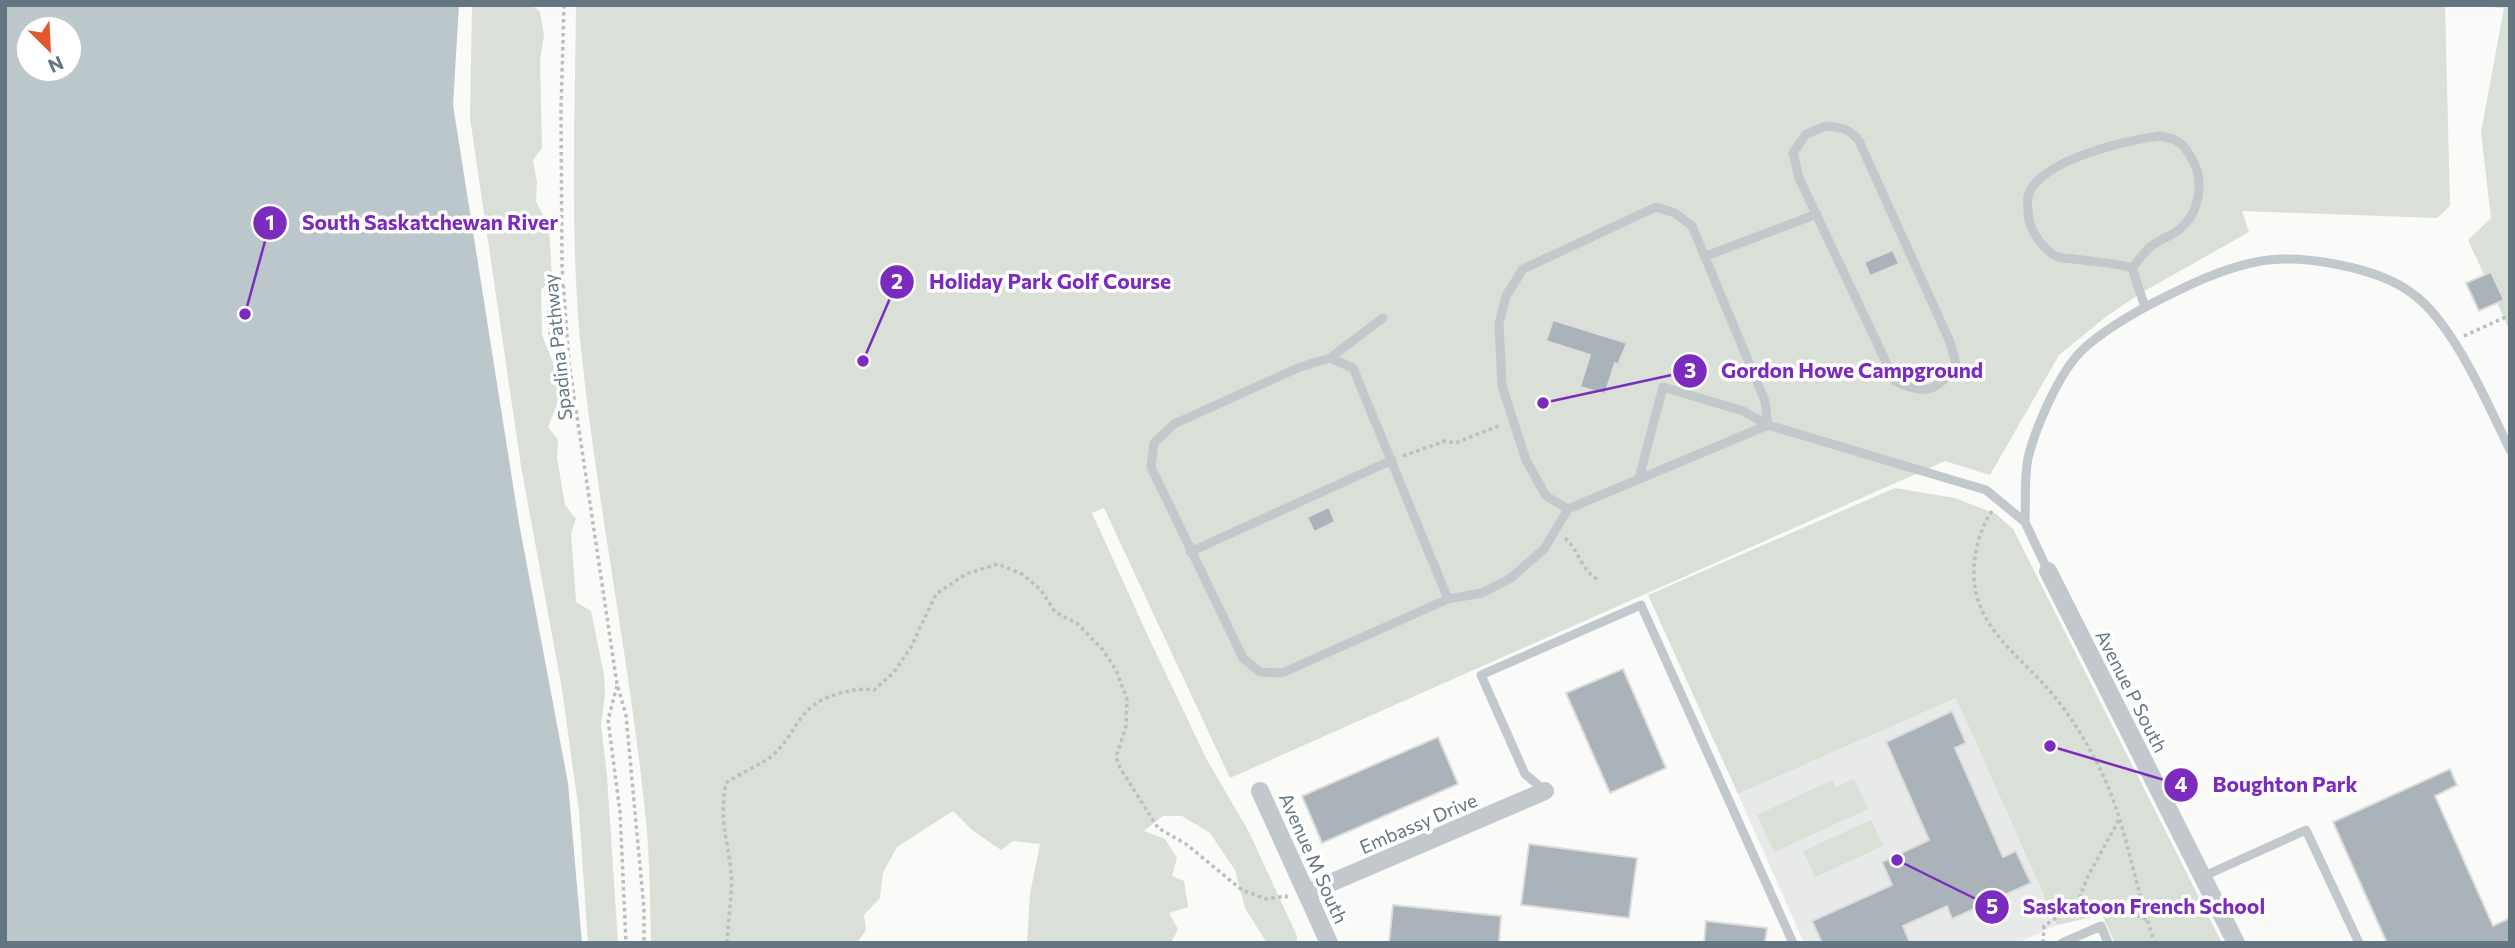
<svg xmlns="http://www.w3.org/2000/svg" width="2515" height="948" font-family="Commissioner,sans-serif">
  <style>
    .built { fill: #e8e9e9 }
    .green { fill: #dadfd7 }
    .water { fill: #bbc7cb; fill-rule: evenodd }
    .building { fill: #aab3b9; stroke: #dcdcda; stroke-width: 2 }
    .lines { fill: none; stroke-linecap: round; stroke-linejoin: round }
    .path { stroke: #bbbfc2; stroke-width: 3.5; stroke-dasharray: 3.5 3.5; stroke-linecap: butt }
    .service { stroke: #c3c8cc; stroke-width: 9 }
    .minor { stroke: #c3c8cc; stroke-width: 18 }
    .labels { text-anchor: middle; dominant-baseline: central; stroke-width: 7; stroke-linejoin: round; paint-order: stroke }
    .street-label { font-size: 19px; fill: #657683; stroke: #fff }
    .leader { fill: none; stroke: #7b2cbf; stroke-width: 2.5 }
    .callout-dot { fill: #7b2cbf; stroke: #fff; stroke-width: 2.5 }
    .mark-label { font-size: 21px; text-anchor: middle; font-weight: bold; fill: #fff }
    .callout-label { font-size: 21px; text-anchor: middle; font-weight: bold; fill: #7b2cbf; stroke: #fff; stroke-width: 7; stroke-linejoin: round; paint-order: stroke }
  </style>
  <rect width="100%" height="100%" fill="#fafaf8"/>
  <path class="built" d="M1956 698 2057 925 2017 943H1804L1738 794Z"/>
  <path class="green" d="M472 5H532L540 12 544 35 540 60 542 148 533 160 537 182 536 201 549 228 552 277 541 290 542 335 557 373 560 397 548 427 558 440 557 458 565 505 576 519 571 533 576 602 591 611 604 675 605 695 601 724 607 776 618 943H588L579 812 562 689 521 466 470 118Z
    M576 5H2445L2450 206 2437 218 2242 211 2249 232 2141 293 2107 316 2059 355 1990 475 1945 461 1230 778 1104 508 1092 513 1147 634 1207 760 1249 832 1297 936V943H1267L1245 908 1235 870 1210 833 1182 816H1163L1144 831 1165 839 1177 858 1172 876 1184 881 1188 907 1169 913 1178 929 1171 943H1027L1030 894 1040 844 1013 841 1001 850 972 830 953 811 897 847 883 873 880 898 864 915 866 930 857 943H651C650 902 650 861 646 821 630 660 596 500 580 339 570 228 575 116 576 5Z
    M2456 5H2510V331L2468 240 2491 218 2481 132 2504 8Z
    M1895 488 1955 498 1996 514 2013 529 2222 943H2115L2102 915 2057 925 1956 698 1738 794 1648 595Z
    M1854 779 1868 809 1774 852 1757 815 1832 780 1836 787Z
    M1871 820 1883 846 1815 877 1803 851Z"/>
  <path class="water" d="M5 5H459L453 105 519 523 568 783 582 943H5ZM28 28H70V70H28Z"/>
  <path class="building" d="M1893 250 1899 264 1870 276 1864 262Z
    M2491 272 2504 300 2479 311 2466 283Z
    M1553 320 1627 343 1618 365 1615 363 1605 394 1580 387 1590 355 1546 341Z
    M1329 507 1335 522 1314 532 1307 517Z
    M1623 669 1666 768 1610 793 1566 693Z
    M1952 711 1966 743 1955 748 2003 857 2016 851 2031 883 1952 919 1947 906 1903 926 1910 943H1822L1812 921 1892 885 1882 862 1929 840 1886 742Z
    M1438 737 1458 784 1322 843 1302 796Z
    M2450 769 2457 785 2435 796 2493 926 2510 918V943H2387L2333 822Z
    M1529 844 1637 858 1629 918 1521 905Z
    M1393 905 1501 916 1499 943H1389Z
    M1706 921 1767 928 1765 943H1704Z"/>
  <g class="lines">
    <path class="path" d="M564 5 561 111 562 266 569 363 617 684 626 715 644 909V943
      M564 285 550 291C548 320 545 342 568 362
      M2464 336 2510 315
      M1403 456 1445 441 1455 443 1501 425
      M1992 511C1977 533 1970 566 1976 593 1985 633 2023 660 2049 690 2068 712 2085 739 2098 765 2127 821 2133 884 2155 943
      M1565 538C1579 551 1582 572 1599 580
      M617 686 608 720 620 812 626 943
      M2077 904 2115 903 2146 920
      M727 943C728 919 733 895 731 871 727 836 719 820 726 783 739 774 755 767 768 759 799 736 793 707 837 694 851 690 860 688 874 690L894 672 911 647 936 594 966 574 998 564 1022 574 1041 590 1055 612 1078 624 1103 650 1116 670 1127 699 1126 726 1116 757 1120 768 1158 828 1186 844 1242 890 1266 899 1286 896 1287 899
      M2043 943 2044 926 2077 904 2088 876 2120 818"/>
    <path class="service" d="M1826 126C1841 127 1850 129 1859 141L1950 342 1956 364C1939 391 1925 396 1895 381L1799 178 1793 153 1806 134Z
      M2158 136C2178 138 2185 144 2194 163 2204 183 2199 212 2182 227 2173 236 2159 239 2150 247 2143 253 2138 261 2132 268 2113 262 2093 262 2074 259 2069 258 2062 259 2058 257 2044 251 2032 233 2029 220 2028 212 2026 201 2029 193 2044 159 2125 141 2158 136Z
      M1706 256 1817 214
      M2132 268 2145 307
      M1383 318 1330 358 1300 367 1174 424 1154 443 1151 467 1243 658 1260 672 1282 673 1448 599 1482 593 1511 578 1544 549 1568 509 1768 425 1765 401 1692 226 1675 213 1656 207 1523 269 1506 296 1499 324 1502 386 1526 460 1546 496 1568 509
      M1330 358 1353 368 1448 599
      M1639 478 1663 387 1743 411 1768 425 1986 490 2025 522 2048 571
      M2025 522C2026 501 2024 478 2028 458 2035 429 2056 381 2075 358 2091 338 2130 315 2153 303 2185 287 2220 269 2256 262 2299 253 2378 267 2413 294 2454 324 2488 405 2510 450
      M1190 552 1392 460
      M1545 791 1525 774 1481 675 1641 605 1793 943
      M2202 877 2306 830 2359 943
      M2062 943 2101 926 2108 943"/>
    <path class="minor" d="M2048 571 2236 943
      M1260 791 1329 943
      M1307 893 1545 791"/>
  </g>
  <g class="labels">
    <g class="street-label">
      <text transform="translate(557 347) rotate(-96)">Spadina Pathway</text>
      <text transform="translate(2132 691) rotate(63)">Avenue P South</text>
      <text transform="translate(1418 823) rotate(-23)">Embassy Drive</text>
      <text transform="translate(1314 858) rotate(66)">Avenue M South</text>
    </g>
  </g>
  <path class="leader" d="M245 314L270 223M863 361L897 282M1543 403L1690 371M2050 746L2181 785M1897 860L1992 907"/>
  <g class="callout-dot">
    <circle cx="245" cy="314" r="7"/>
    <circle cx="863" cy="361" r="7"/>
    <circle cx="1543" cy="403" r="7"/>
    <circle cx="2050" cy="746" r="7"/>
    <circle cx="1897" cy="860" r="7"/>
    <circle cx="270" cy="223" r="18"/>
    <circle cx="897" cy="282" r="18"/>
    <circle cx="1690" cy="371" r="18"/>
    <circle cx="2181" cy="785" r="18"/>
    <circle cx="1992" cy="907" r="18"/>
  </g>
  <g class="mark-label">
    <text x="270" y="230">1</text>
    <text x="897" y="289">2</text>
    <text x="1690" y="378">3</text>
    <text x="2181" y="792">4</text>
    <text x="1992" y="914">5</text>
  </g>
  <g class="callout-label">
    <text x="430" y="230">South Saskatchewan River</text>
    <text x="1050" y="289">Holiday Park Golf Course</text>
    <text x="1852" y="378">Gordon Howe Campground</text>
    <text x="2285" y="792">Boughton Park</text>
    <text x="2144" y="914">Saskatoon French School</text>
  </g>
  <rect width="2515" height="948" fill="none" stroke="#657683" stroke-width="14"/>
  <g transform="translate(49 49) rotate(156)"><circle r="33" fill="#ffffff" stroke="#c1c8cd" stroke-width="2"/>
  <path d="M0-5L12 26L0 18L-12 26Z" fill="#e4572e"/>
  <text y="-10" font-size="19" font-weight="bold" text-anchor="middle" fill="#657683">N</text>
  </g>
</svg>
